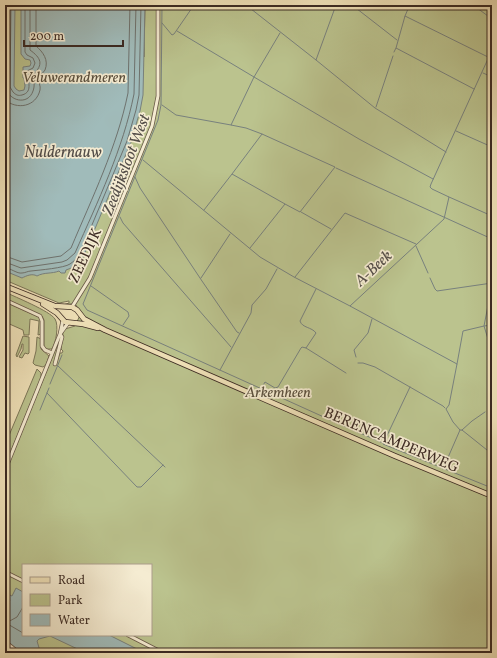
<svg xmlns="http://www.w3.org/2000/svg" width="497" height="658" font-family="Vollkorn,serif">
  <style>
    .green { fill: #bbc38e; stroke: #7b7658; fill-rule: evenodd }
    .water { fill: #a0bbba; stroke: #78817e }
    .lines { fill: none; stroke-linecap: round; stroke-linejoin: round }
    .shore { stroke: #6e726e; stroke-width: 1 }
    .stream { stroke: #78817e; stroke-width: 1 }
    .street-casing { stroke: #685848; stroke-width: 4.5 }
    .primary-casing { stroke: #3b2a23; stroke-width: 6 }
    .street { stroke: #f5ecd2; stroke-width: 3 }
    .primary { stroke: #f0e2b9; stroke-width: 4.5 }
    .labels { text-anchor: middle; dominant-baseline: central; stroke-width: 3.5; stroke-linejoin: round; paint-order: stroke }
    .park-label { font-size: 15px; font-style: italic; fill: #5b503e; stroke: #f5ecd2 }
    .street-label { font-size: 15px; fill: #3b2a23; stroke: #f5ecd2 }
    .water-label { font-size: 16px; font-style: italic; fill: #544e49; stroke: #f5ecd2 }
  </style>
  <rect width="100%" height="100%" fill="#f0e2b9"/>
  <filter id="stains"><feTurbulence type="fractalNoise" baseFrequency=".005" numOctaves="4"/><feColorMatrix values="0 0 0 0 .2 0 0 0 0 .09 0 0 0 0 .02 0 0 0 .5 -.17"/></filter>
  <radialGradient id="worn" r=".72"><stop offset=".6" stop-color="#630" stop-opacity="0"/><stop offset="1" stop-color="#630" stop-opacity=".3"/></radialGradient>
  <path class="green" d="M5 5H144V57L145 5H492V653H5V473L60 338 56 364 60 353H62L63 351 61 349 63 332 65 329 75 326 81 313 76 305 71 304 63 305 69 303V301L59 303 5 280ZM23 565H151V635H23Z
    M5 292C15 297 50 311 55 319 59 325 56 343 52 349H47L44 346V320L42 316 5 299Z
    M5 302 39 317 41 321V334L38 335 39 321 30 319 29 335H24L23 330 5 322Z
    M23 336 29 337V353L28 354 25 353 22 358 19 357 23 350V344H22L21 349 17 357 16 355Z
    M37 337 41 339V349L49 356 46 365 43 367 35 365 33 363 36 351Z
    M37 369 41 373V378L5 466V445Z"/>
  <path class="water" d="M5 5H15L14 86 16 89 19 91 24 90 25 86 24 78H23V67L30 66 31 63 30 60 25 59 21 54V5H145L143 95 140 111 131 142 82 260 76 263 74 267 66 270 65 273H61L59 271C52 274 44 272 37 276 32 273 26 276 22 278L5 271Z
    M16 588 23 592V635H109L145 653H86L50 636 39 639 37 641 40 651 45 650 42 653H22L5 639V609L10 600 5 597V593L12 596Z"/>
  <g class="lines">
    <path class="shore" d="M6 5V87C8 101 28 106 33 91 35 86 34 80 33 75 44 64 41 58 30 50V5
      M11 5 10 87 13 92C16 95 18 96 22 95 34 92 27 79 27 71L33 68 35 63 33 58 27 55 25 52V5
      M5 100C17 110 36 107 40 90 41 86 38 82 39 78 40 75 43 73 45 70 49 60 43 52 36 46V5
      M5 256 22 262 61 256 71 248C92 198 117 147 128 93L130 5
      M5 262 21 268 62 262 67 260 75 253C98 201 123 149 134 94L136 5
      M5 268C11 268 17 274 22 273 25 273 28 271 31 271 40 270 64 268 70 264 73 262 76 259 79 256L127 141 136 110 139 95 141 5
      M23 607 17 617 6 623 23 633"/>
    <path class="stream" d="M162 5 161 105 158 120 83 304 87 310 326 418
      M246 5 316 60 336 5
      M352 5 397 40
      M473 5 492 19
      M405 16 408 9
      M162 23 172 35 174 34 194 5
      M177 31 254 77 280 33
      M396 48 405 16 488 57
      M394 52 396 48 474 89
      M316 60 375 108 446 152
      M483 73 492 77
      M162 105 176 115 231 125
      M376 107 393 56
      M456 131 492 147
      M262 134 246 128 231 125 254 77 359 139 433 179
      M143 160 260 257 294 277 350 306
      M336 168 492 239
      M232 174 262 134 335 167 300 212 285 204
      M135 177 140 188 202 281 237 332 239 333
      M449 197 492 216
      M204 210 232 174 285 204 250 248
      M301 212 331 229
      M120 217 123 223 231 347
      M416 246 428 273
      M295 277 345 213 416 244
      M201 278 230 234
      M430 278 435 289 437 291 492 283
      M91 286 128 312 129 316 123 325
      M492 325 484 326 492 352
      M306 348 346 373
      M356 357 354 350 368 333 372 319
      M358 363H363L375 367 443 406 445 408
      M457 364 463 331 484 326 492 285
      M58 366 165 467
      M220 370 251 313 252 305 266 289 277 269
      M50 384 62 355
      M410 387 383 444 492 488
      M261 389 265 382 275 388 278 387 301 348 302 347 306 348 316 333C312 327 302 328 300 321L316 289
      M47 393 137 487H141L163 465
      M489 409 492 407
      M40 410 49 388
      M330 420 383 443
      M460 430H462L492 454
      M462 430 472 421 485 412
      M443 469 460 430 453 422 446 409 449 405 457 364 350 306 444 219 449 197 432 189 430 187 431 184 492 50"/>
    <defs>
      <path id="street" d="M5 300 40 316 42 321V346L45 350 52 353
        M72 307 90 278 152 126 158 96V5
        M55 364 62 337 60 334 63 320
        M5 470 60 334 68 323
        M5 572 23 581
        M128 635 163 653
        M5 642 19 653"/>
      <path id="primary" d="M5 286 55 306 72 307 77 310 84 319 105 330 395 456 492 496
        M43 304 57 313 65 322 83 324 98 328"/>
    </defs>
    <use href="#street" class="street-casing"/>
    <use href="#primary" class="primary-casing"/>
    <use href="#street" class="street"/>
    <use href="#primary" class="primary"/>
  </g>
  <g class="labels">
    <g class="park-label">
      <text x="74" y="78">Veluwerandmeren</text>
      <text x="278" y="393">Arkemheen</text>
    </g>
    <g class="street-label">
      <text transform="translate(86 256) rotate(-65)">ZEEDIJK</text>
      <text transform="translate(391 441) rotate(23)">BERENCAMPERWEG</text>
    </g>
    <g class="water-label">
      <text x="63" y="153">Nuldernauw</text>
      <text transform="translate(127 165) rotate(-69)">Zeedijksloot West</text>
      <text transform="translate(374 269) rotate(-43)">A-Beek</text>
    </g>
  </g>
  <rect width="497" height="658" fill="none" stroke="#f0e2b9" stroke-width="20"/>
  <rect x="6" y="6" width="485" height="646" fill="none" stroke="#3b2a23" stroke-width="2"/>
  <rect x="10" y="10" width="477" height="638" fill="none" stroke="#3b2a23"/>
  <rect x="22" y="564" width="130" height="72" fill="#f5ecd2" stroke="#ab9e8c"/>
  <rect x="30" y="577" width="20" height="6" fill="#f0e2b9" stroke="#ab9e8c"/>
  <text x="58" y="584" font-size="12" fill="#3b2a23">Road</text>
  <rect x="30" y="594" width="20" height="12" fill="#bbc38e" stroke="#ab9e8c"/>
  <text x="58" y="604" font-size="12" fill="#3b2a23">Park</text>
  <rect x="30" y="614" width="20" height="12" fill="#a0bbba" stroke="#ab9e8c"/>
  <text x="58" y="624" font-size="12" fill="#3b2a23">Water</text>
  <path d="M24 40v6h99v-6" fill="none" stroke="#3b2a23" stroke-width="2"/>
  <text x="30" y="40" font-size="12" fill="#3b2a23" stroke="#f5ecd2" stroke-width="3" paint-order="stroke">200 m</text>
  <rect width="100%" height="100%" filter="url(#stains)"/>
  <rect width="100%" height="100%" fill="url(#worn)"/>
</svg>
